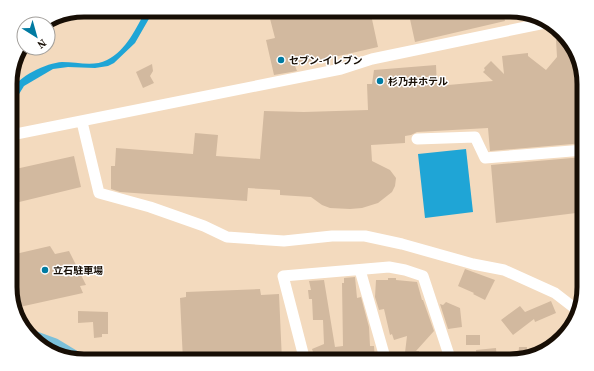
<svg xmlns="http://www.w3.org/2000/svg" width="594" height="371" font-family="'Source Serif 4','Noto Sans JP',serif">
  <style>
    .water { fill: #1fa5d6 }
    .building { fill: #d2b99f }
    .lines { fill: none; stroke-linecap: round; stroke-linejoin: round }
    .minor { stroke: #fff; stroke-width: 11 }
    .major { stroke: #7bc0da; stroke-width: 14 }
    .poi-dot { fill: #007ba2; stroke: #fff; stroke-width: 1.5 }
    .labels { text-anchor: middle; dominant-baseline: central; stroke-width: 3; stroke-linejoin: round; paint-order: stroke }
    .poi-label { font-size: 10px; font-weight: bold; fill: #170e05; stroke: #fff; text-anchor: start }
    .rim { fill: none; stroke: #170e05; stroke-width: 5 }
  </style>
  <rect width="100%" height="100%" fill="#f3dabe"/>
  <path class="water" d="M146 10H154L135 43 114 63 108 66 95 68 68 67 53 69 24 86 11 107C11 103 9 96 11 92 17 76 47 63 62 62 77 62 94 67 107 60 127 50 136 28 146 10Z
    M466 149 473 212 425 218 418 154Z"/>
  <path class="building" d="M273 10H370L378 47 295 66 297 71 274 75 266 40 275 38 268 11Z
    M408 10H502L505 21 415 42Z
    M566 39 574 47 584 79V143L490 151 488 128 417 132 411 135 405 136V143L371 145 372 161 390 170 396 178 395 186 392 192 378 203 362 208 350 209 330 208 322 205 311 197 280 195V190L248 188 247 201 120 192 111 189V166H115L116 148 193 154 195 133 218 135 216 156 260 159 264 111 304 112 368 110 367 84H372L374 70 436 65 437 86 493 81 483 72 485 70 484 68 491 61 504 74 502 56 528 53V56L546 70 557 57 556 40Z
    M152 64 153 71 150 76 154 83 143 88 136 72Z
    M74 156 81 187 11 204V170Z
    M584 157V212L496 223 491 165Z
    M50 246 55 254 69 251 86 285 80 286 83 293 15 308 11 296V255Z
    M465 269 495 280 485 300 473 294 474 293 458 286Z
    M355 277 357 298 361 297 369 327 370 346H374L375 361H357V357L338 361H316L312 349 324 344 323 320H313L312 299H309L308 290H311L309 281 324 280 335 347 343 346 342 283H344V278Z
    M388 278H396V280L417 282 422 300H423L434 331 416 351H419L418 359 410 358 408 361H404L407 336 394 340 392 334 390 335 384 309 379 310 375 297 376 280H388Z
    M260 289 261 295 279 294 282 361H183L180 298 186 297V292Z
    M551 301 556 313 535 322 534 319 513 335 501 320 520 306 525 312Z
    M446 302 460 308 462 327 448 329 440 304 443 305Z
    M78 311 108 312V334H102V337L94 338 93 322 78 323Z
    M466 335H480V345H466Z
    M519 347H527L526 357 518 360Z
    M496 348 497 361H477L476 350Z"/>
  <g class="lines">
    <path class="minor" d="M82 122 99 193 150 207 204 226 227 237 284 241 332 236H365L402 244 473 264 504 270 555 293 577 310
      M11 135 341 69 372 59 550 22
      M417 139 475 137 485 158 584 150
      M360 270 386 361
      M305 361 283 276 389 267 405 270 423 276 451 361"/>
    <path class="major" d="M32 337 54 345 77 359"/>
  </g>
  <g class="poi-dot">
    <circle cx="281" cy="60" r="4"/>
    <circle cx="380" cy="81" r="4"/>
    <circle cx="45" cy="270" r="4"/>
  </g>
  <g class="labels">
    <g class="poi-label">
      <text x="289" y="60">セブン-イレブン</text>
      <text x="388" y="81">杉乃井ホテル</text>
      <text x="53" y="270">立石駐車場</text>
    </g>
  </g>
  <path d="M0 0H594V371H0ZM84 17H510A67 67 0 0 1 577 84V287A67 67 0 0 1 510 354H84A67 67 0 0 1 17 287V84A67 67 0 0 1 84 17Z" fill="#fff" fill-rule="evenodd"/>
  <path class="rim" d="M84 17H510A67 67 0 0 1 577 84V287A67 67 0 0 1 510 354H84A67 67 0 0 1 17 287V84A67 67 0 0 1 84 17Z"/>
  <g transform="translate(36 36) rotate(143)"><circle r="19" fill="#ffffff" stroke="#a29f9b"/>
  <path d="M0-3L7 15L0 10L-7 15Z" fill="#007ba2"/>
  <text y="-6" font-size="11" font-weight="bold" text-anchor="middle" fill="#170e05">N</text>
  </g>
</svg>
